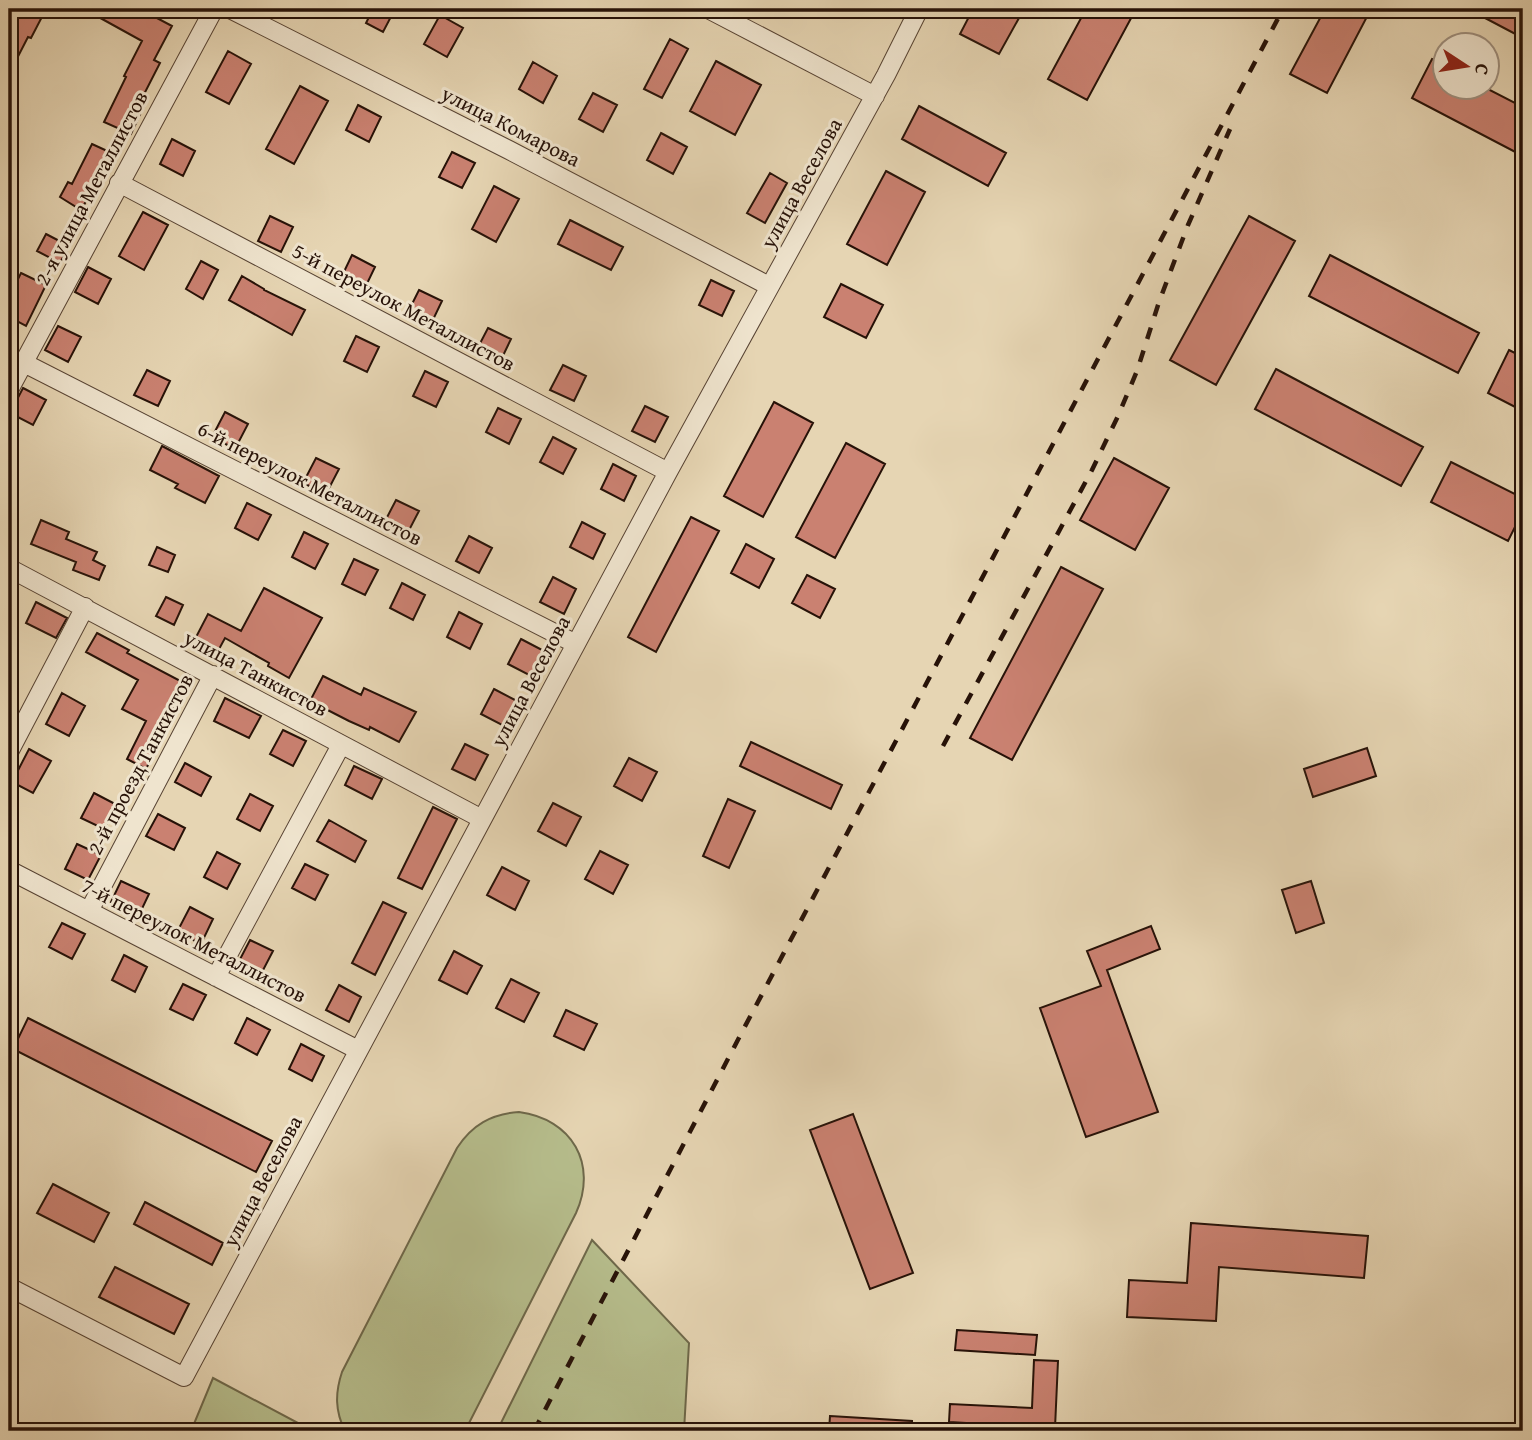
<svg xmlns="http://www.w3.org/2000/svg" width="1532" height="1440" font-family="'Gentium Book Plus',serif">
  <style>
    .green { fill: #b6bd8c; stroke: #6e684a; stroke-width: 2 }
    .building { fill: #ca8171; stroke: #271208; stroke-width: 2 }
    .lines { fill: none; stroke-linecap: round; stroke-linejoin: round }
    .minor-casing { stroke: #574333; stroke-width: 20 }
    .minor { stroke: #efe4ce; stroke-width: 18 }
    .rail { stroke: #271208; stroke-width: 4.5; stroke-dasharray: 12 12; stroke-linecap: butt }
    .labels { text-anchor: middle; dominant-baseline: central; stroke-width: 6; stroke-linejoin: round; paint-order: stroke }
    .street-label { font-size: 21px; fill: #271208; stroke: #efe4ce }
  </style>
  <rect width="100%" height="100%" fill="#e6d5b3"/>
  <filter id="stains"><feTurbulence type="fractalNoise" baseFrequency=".00286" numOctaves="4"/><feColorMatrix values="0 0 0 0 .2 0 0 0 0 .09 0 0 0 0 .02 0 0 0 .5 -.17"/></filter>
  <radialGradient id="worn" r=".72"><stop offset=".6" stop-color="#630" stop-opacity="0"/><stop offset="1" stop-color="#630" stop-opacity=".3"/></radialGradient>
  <path class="green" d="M519 1112C572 1119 598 1164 576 1213L465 1431H345C335 1411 335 1393 342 1372L457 1148C472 1125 491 1114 519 1112Z
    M592 1240 689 1343 684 1431H497Z
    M213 1378 313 1431H191Z"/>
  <path class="building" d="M17 9H35L44 13 31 38 28 37 9 74V24Z
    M84 9H140L172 26 154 60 160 63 138 106 143 108 131 134 104 122 126 77 124 76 142 41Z
    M373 9H395L383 32 366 23Z
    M973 9H1024L999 54 960 34Z
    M1086 9H1136L1087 100 1048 79Z
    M1325 9H1371L1327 93 1290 74Z
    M1468 9H1523V38Z
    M440 15 463 28 447 57 424 44Z
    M670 39 688 49 662 98 644 89Z
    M228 51 251 64 229 104 206 92Z
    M1432 59 1445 66V88H1486L1523 107V156L1412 98Z
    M716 61 761 85 735 135 690 111Z
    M533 62 557 76 543 103 519 89Z
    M300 86 328 101 294 164 266 149Z
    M593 93 617 105 603 132 579 119Z
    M358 105 381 117 369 142 346 130Z
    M919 106 1006 153 988 186 902 139Z
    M661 133 687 147 673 174 647 160Z
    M172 139 195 151 183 176 160 164Z
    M92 144 116 155 103 180 99 179 81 210 60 197 68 182 72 184Z
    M452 152 475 163 462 188 439 177Z
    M886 171 925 192 887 265 847 244Z
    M770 173 787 183 765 223 747 213Z
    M494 186 519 199 496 242 472 229Z
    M143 212 168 225 144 270 119 256Z
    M270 216 293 227 281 252 258 241Z
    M1249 216 1295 241 1216 385 1170 360Z
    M570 220 623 247 611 270 558 244Z
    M46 234 69 246 60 263 37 251Z
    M352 255 375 267 363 292 340 280Z
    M1330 255 1479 333 1458 373 1309 296Z
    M201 261 218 270 203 299 186 289Z
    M88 267 111 279 98 304 75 292Z
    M21 273 46 285 26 326 9 317V297Z
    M242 276 264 289V290L305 310 292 335 229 300Z
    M711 280 734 291 722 316 699 305Z
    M841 284 883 305 866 338 824 317Z
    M419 290 442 301 430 326 407 314Z
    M58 326 81 337 68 362 45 350Z
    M488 328 511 339 499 364 475 353Z
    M356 336 379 347 367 372 344 361Z
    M1509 350 1523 357V411L1488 393Z
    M563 365 586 376 574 401 550 390Z
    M1276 369 1423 447 1401 486 1255 409Z
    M147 370 170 381 158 406 134 395Z
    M425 371 448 382 436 407 413 396Z
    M23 388 46 400 33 425 10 413Z
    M774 402 813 423 763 517 724 496Z
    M645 406 668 417 655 442 632 431Z
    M498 408 521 419 509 444 486 432Z
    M225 412 248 424 235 449 212 437Z
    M553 437 576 449 563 474 540 462Z
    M846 443 885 464 835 558 796 537Z
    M162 446 219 476 205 503 175 488 178 484 150 470Z
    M316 458 339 469 326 494 303 483Z
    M1114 458 1169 488 1135 550 1080 520Z
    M1451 462 1523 498V511L1508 541 1431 502Z
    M613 464 636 476 624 501 601 489Z
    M396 500 419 511 406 536 383 525Z
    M247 503 271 515 258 540 235 528Z
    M691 517 719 531 656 652 628 637Z
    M41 520 69 532 66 539 97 552 93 560 105 566 99 580 73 570 76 562 31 544Z
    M582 522 605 534 593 559 570 547Z
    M304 532 328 544 315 569 292 557Z
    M469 536 492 548 479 573 456 561Z
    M746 544 774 559 759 588 731 573Z
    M157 547 175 555 168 572 149 565Z
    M354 559 378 570 365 595 342 584Z
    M1061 567 1103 589 1012 760 970 738Z
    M807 575 835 589 820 618 792 603Z
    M553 577 576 589 564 614 540 602Z
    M402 583 425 595 413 620 390 608Z
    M264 588 322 618 289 678 268 666 269 663 225 638 218 651 195 639 208 614 241 631Z
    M166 597 183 605 174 625 156 616Z
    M36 602 67 618 56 638 26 623Z
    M459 612 482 624 470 649 447 637Z
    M97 633 129 650 127 653 186 684 155 743 158 745 146 769 127 759 146 721 122 709 138 680 86 652Z
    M521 639 544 651 531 676 508 664Z
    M323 676 361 695 364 688 416 712 399 742 370 727 369 730 349 721 310 701Z
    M494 689 517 701 504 726 481 714Z
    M62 693 85 706 69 736 46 724Z
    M225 698 261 716 249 738 214 721Z
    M283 730 306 741 293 766 270 754Z
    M751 742 842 785 831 809 740 766Z
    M465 744 488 755 475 780 452 769Z
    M1367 748 1376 776 1313 797 1304 769Z
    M29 749 51 761 33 793 12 782Z
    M629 758 657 772 642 801 614 786Z
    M185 763 211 777 201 796 175 782Z
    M354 766 382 779 372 799 345 785Z
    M94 793 117 805 104 829 81 818Z
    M250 794 273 806 260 831 237 819Z
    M728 799 755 811 729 868 703 856Z
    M553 803 581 817 566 846 538 831Z
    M433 807 457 819 422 889 398 878Z
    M158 814 185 828 174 850 146 836Z
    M329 820 366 841 355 862 317 841Z
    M77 844 101 855 88 880 65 869Z
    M600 851 628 865 613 894 585 879Z
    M217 852 240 864 227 889 204 877Z
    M305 864 328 875 315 900 292 888Z
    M502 867 529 881 515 910 487 895Z
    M121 881 149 894 139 915 111 902Z
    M1311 881 1324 923 1296 933 1282 890Z
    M383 902 406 913 375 975 352 963Z
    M190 907 213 919 201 944 177 932Z
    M62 923 85 934 72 959 49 947Z
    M1151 926 1160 949 1107 970 1158 1112 1086 1137 1040 1008 1101 986 1087 951Z
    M250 940 273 951 260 976 237 965Z
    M454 951 482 966 467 994 439 980Z
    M124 955 147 967 135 992 112 980Z
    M511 979 539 993 524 1022 496 1008Z
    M183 984 206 995 193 1020 170 1009Z
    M339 985 361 997 349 1022 326 1010Z
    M566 1010 597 1024 584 1050 554 1036Z
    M28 1018 272 1141 256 1172 13 1049Z
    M247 1018 270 1030 257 1055 235 1043Z
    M301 1044 324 1056 312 1081 289 1069Z
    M853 1114 913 1273 870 1289 810 1130Z
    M53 1184 109 1213 94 1242 37 1213Z
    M145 1202 223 1243 212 1265 134 1224Z
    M1191 1223 1368 1236 1364 1278 1219 1267 1216 1321 1127 1317 1129 1280 1187 1283Z
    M115 1267 189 1304 174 1334 99 1297Z
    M957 1330 1037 1335 1035 1355 955 1350Z
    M1034 1360 1058 1361 1055 1428 949 1422 950 1404 1032 1408Z
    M830 1416 912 1421V1431H829Z"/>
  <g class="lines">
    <defs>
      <path id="minor" d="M230 9 509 150 769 286
        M708 9 875 96
        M119 183 668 472
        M24 363 576 644
        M9 390 214 9
        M9 568 482 819
        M9 752 85 607
        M9 870 358 1050
        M89 911 213 675
        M216 977 341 745
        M9 1287 184 1377 668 472 886 75 919 9"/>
    </defs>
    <use href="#minor" class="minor-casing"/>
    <use href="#minor" class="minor"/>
    <path class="rail" d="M943 746 1092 470 1118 416 1137 371 1159 302 1188 225 1230 129
      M534 1431 742 1032 1283 9"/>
  </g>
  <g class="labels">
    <g class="street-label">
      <text transform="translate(511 126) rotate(27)">улица Комарова</text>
      <text transform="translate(801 183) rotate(-61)">улица Веселова</text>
      <text transform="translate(91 188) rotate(-62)">2-я улица Металлистов</text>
      <text transform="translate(404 307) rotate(28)">5-й переулок Металлистов</text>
      <text transform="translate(310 483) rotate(27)">6-й переулок Металлистов</text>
      <text transform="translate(256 673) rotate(28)">улица Танкистов</text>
      <text transform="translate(530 681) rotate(-62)">улица Веселова</text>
      <text transform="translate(140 764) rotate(-62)">2-й проезд Танкистов</text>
      <text transform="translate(194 940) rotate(27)">7-й переулок Металлистов</text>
      <text transform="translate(262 1181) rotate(-62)">улица Веселова</text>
    </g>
  </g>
  <rect width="1532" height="1440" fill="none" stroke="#e6d5b3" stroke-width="35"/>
  <rect x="10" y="10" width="1511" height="1419" fill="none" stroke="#271208" stroke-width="3.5"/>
  <rect x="18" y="18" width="1497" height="1405" fill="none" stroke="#271208" stroke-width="2"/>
  <g transform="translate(1466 66) rotate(102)"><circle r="33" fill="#efe4ce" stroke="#9f907f" stroke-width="2"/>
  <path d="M0-5L12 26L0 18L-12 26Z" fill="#8f2418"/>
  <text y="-10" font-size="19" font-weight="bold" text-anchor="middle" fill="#271208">С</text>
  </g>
  <rect width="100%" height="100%" filter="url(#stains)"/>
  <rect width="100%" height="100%" fill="url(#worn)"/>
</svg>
